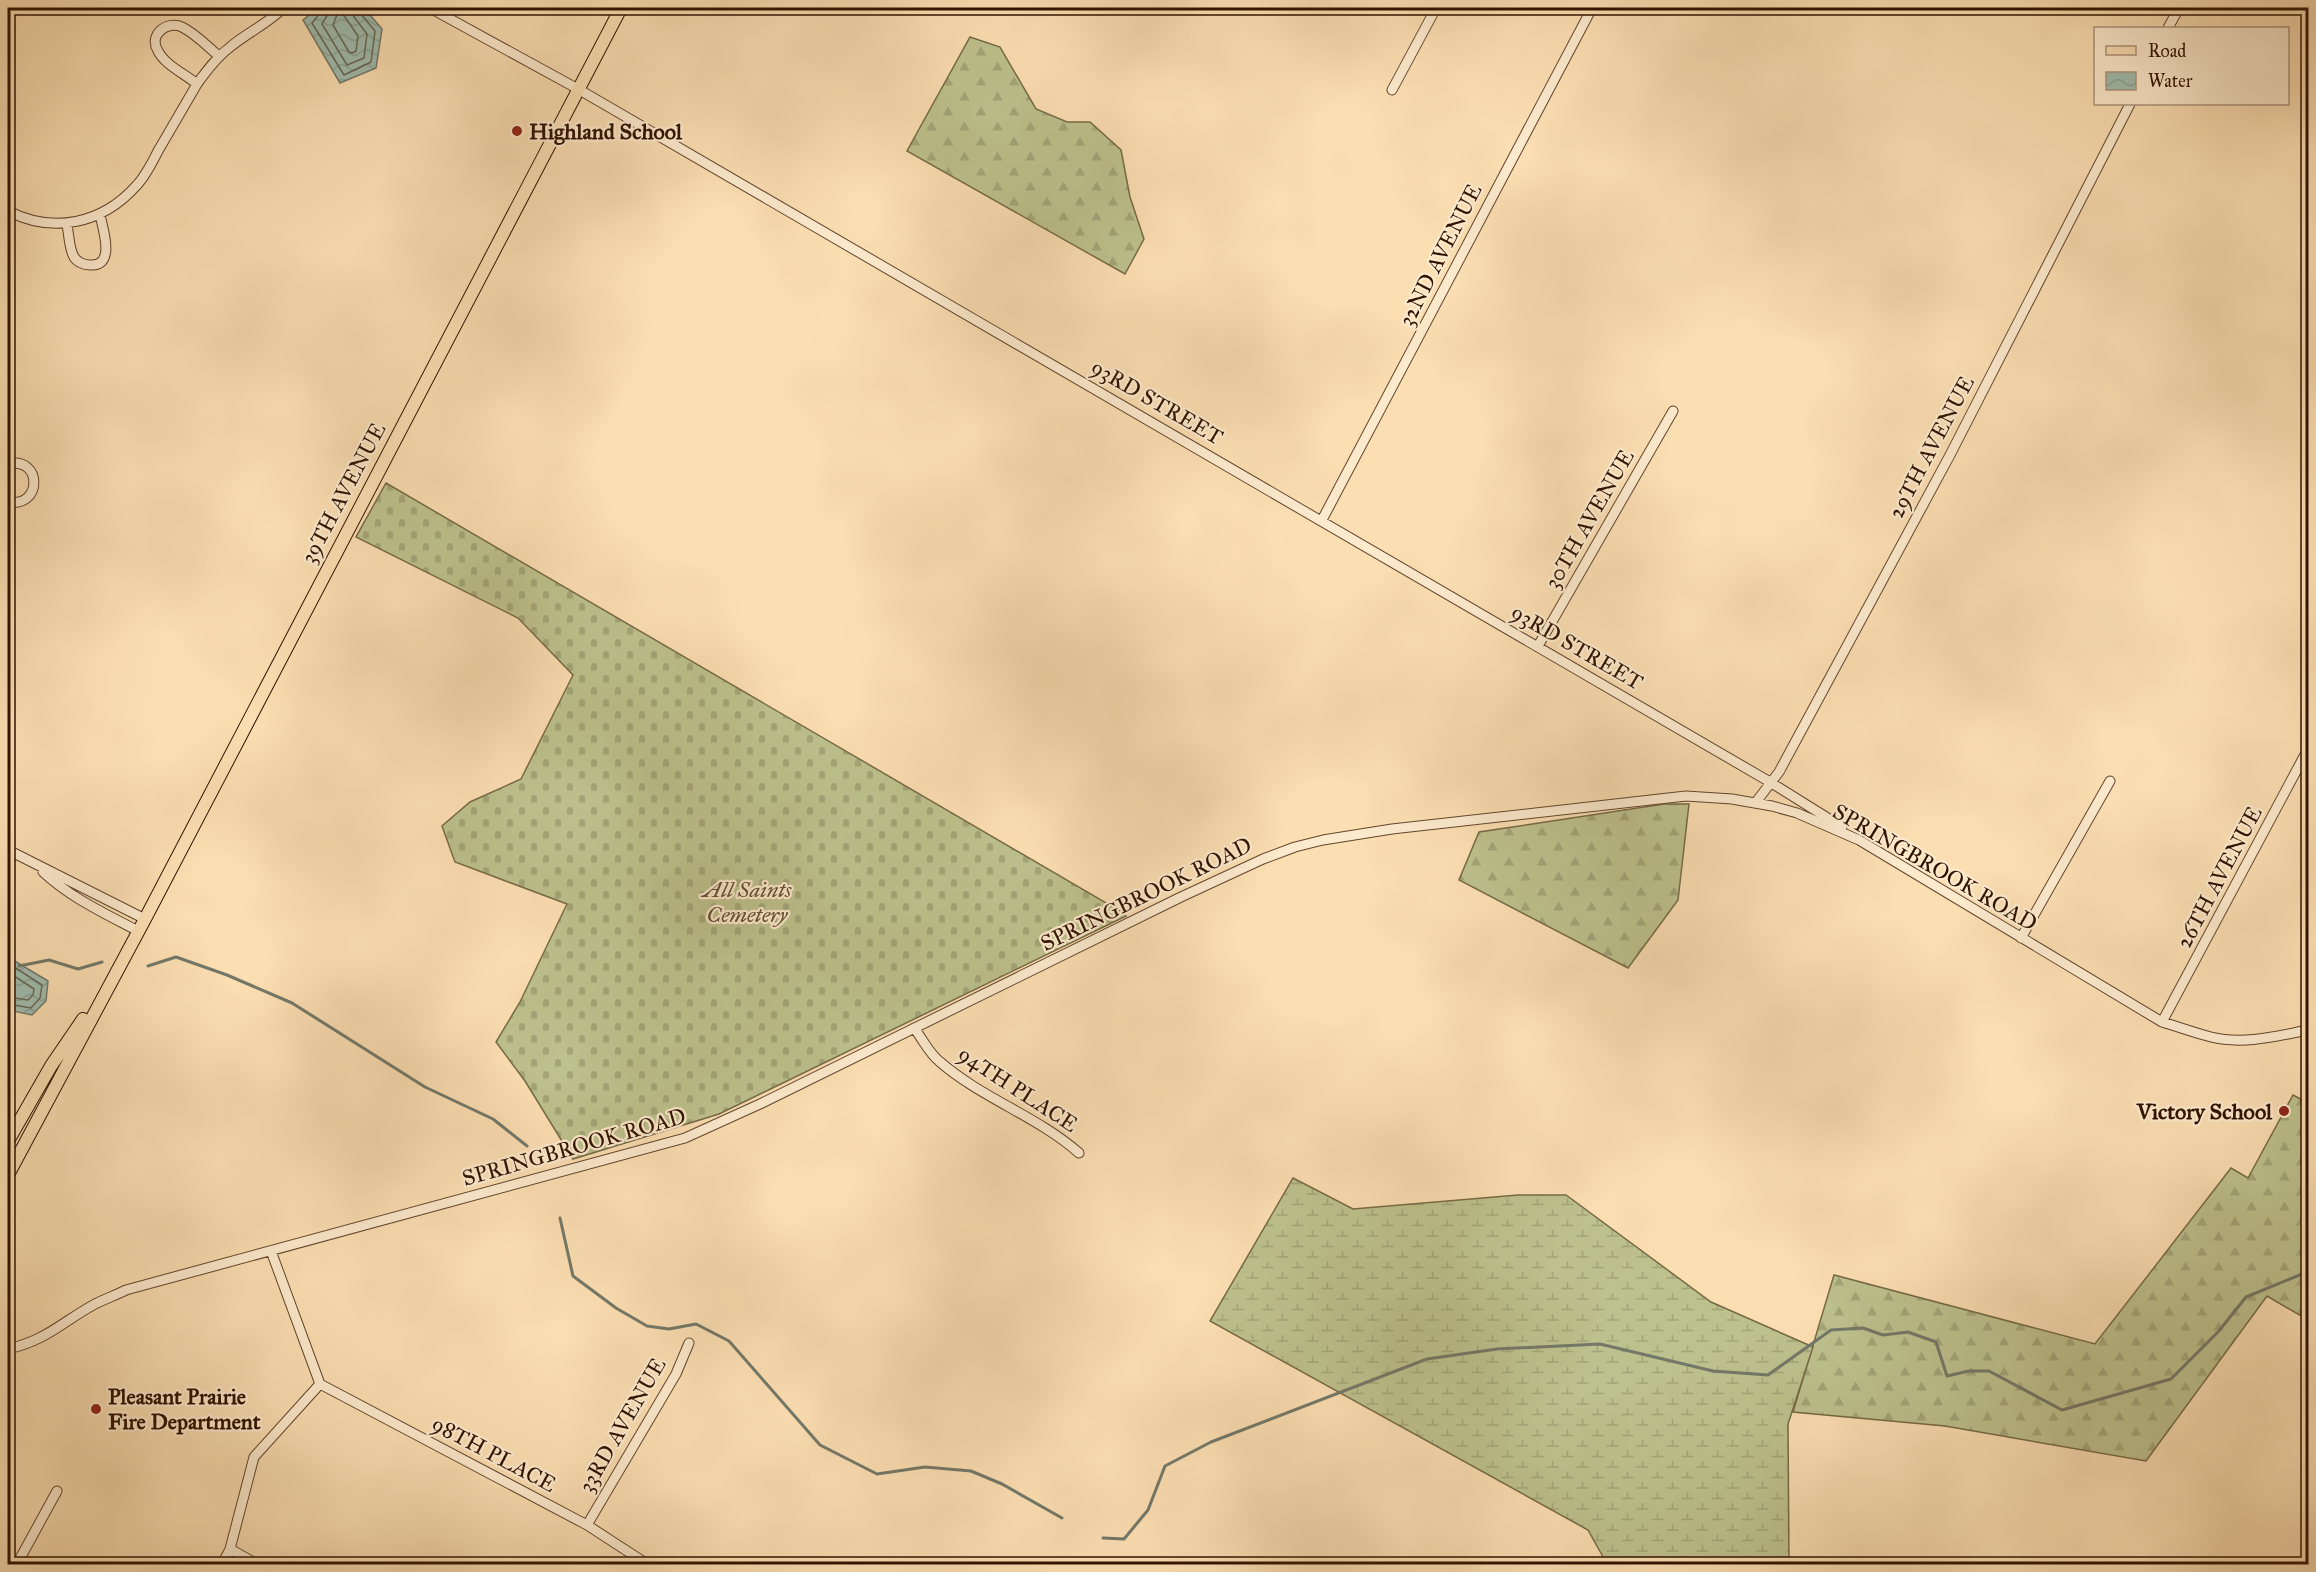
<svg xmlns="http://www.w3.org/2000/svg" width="2316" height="1572" font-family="'IM FELL Great Primer',serif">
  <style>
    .forest { fill: url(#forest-firs); stroke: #766a46; stroke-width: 1.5 }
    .wetland { fill: url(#wetland-marsh); stroke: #766a46; stroke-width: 1.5 }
    .cemetery { fill: url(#cemetery-stones); stroke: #766a46; stroke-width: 1.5 }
    .water { fill: url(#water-waves); stroke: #737868; stroke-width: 1.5 }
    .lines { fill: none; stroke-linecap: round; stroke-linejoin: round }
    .shore { stroke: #686757; stroke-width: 1.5 }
    .stream { stroke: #737868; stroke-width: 3 }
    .minor-casing { stroke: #63452c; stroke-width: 11 }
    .major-casing { stroke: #301200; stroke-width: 14 }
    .minor { stroke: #fceacd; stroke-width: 9 }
    .major { stroke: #fbdeb2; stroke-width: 12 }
    .poi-dot { fill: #8f2418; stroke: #fceacd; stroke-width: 2 }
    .labels { text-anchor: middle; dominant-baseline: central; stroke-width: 4.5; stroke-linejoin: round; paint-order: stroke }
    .poi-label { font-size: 22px; font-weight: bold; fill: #301200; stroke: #fceacd; text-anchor: start }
    .street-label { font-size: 22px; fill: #301200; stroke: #fceacd }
    .park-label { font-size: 22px; font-style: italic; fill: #614f31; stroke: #fceacd }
  </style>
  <defs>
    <pattern id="forest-firs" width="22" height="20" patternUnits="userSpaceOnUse" patternTransform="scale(1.5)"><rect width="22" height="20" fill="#bdc18d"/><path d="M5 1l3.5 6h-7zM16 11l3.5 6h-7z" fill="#a3a578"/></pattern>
    <pattern id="wetland-marsh" width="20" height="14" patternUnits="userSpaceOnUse" patternTransform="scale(1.5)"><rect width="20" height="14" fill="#bdc18d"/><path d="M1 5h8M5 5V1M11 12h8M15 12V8" fill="none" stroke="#a3a578"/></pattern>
    <pattern id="cemetery-stones" width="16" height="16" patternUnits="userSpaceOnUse" patternTransform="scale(1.5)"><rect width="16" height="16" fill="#bdc18d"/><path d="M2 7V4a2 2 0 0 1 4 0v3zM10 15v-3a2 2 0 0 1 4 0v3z" fill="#a3a578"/></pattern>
    <pattern id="water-waves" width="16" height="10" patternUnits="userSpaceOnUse" patternTransform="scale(1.5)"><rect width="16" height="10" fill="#9fbcae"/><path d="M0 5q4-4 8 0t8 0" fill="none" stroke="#89a194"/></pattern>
  </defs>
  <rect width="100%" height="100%" fill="#fbdeb2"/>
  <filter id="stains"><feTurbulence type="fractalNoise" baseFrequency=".00333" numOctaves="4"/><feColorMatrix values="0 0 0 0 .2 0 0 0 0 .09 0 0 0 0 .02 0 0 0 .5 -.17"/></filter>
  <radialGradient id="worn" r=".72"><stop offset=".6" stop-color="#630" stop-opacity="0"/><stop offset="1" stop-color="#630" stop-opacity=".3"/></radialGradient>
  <path class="forest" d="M970 37 1000 47 1036 109 1067 122H1090L1121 150 1130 197 1144 239 1125 274 907 151Z
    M1664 804H1689L1678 900 1628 968 1459 880 1479 832Z
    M2293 1095 2308 1103V1320L2267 1296 2146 1461 1945 1426 1793 1412 1834 1275 2095 1344 2231 1168 2248 1178Z"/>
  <path class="wetland" d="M1293 1178 1353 1209 1518 1195H1566L1711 1302 1813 1347 1788 1424 1789 1564H1607L1588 1530 1210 1321Z"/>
  <path class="cemetery" d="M386 483 1120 911 1126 916 719 1114 573 1159 525 1081 496 1042 520 1002 567 904 455 862 442 826 470 802 521 779 573 675 518 618 356 537Z"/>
  <path class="water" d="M318 8H364L382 29 376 68 340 83 303 20Z
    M8 957 48 981 46 1001 32 1015 8 1010Z"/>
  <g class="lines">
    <path class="shore" d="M321 8 320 13 312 23 344 75 371 62 375 31 360 13 359 8
      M328 8V14L322 24 347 65 364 58 367 34 354 17 352 8
      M341 11 358 36 356 51 352 53 349 52 333 25 338 12Z
      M8 963 42 985 40 998 31 1008 8 1004
      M8 972 34 989 33 995 28 1000 8 997"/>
    <path class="stream" d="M19 966 49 960 78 969 102 962
      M148 966 176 957 227 975 292 1003 425 1087 493 1119 527 1146
      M560 1218 573 1276 616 1308 647 1326 669 1329 696 1324 729 1341 820 1445 877 1474 925 1467 971 1471 1002 1484 1062 1518
      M1103 1538 1124 1539 1148 1510 1165 1466 1211 1442 1427 1359 1497 1349 1600 1344 1713 1371 1768 1375 1831 1330 1863 1328 1883 1335 1908 1332 1936 1342 1947 1376 1969 1371H1989L2062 1410 2171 1379 2218 1332 2246 1297 2302 1274 2308 1275"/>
    <defs>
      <path id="minor" d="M430 8 578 89 1770 782 1842 827
        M2168 28 2179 8
        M197 84C185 74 165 65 158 51 148 35 167 20 182 27 196 34 208 47 219 56
        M1392 90 1436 8
        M8 211C53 234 102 224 136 186 145 177 152 163 158 151 171 129 184 106 197 84 207 70 216 58 229 48 246 33 268 24 283 8
        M67 225C69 234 69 249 74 257 77 262 84 265 90 265 116 267 103 229 100 215
        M8 464C42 456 43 508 8 502
        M1322 520 1592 8
        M1538 646 1673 411
        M1756 802 1779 772 1950 455 2130 104
        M8 850 145 919
        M43 872C71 898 104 913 138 931
        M2021 938 2110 781
        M2162 1022 2308 749
        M914 1028C922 1038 929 1053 939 1061 981 1098 1037 1116 1079 1153
        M8 1349C47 1340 62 1322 95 1304 105 1299 116 1295 126 1290L685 1138 760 1104 1181 897 1263 859 1295 847 1323 840 1392 829 1686 796 1732 799 1772 806 1797 813 1859 840 2162 1022C2179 1027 2195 1033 2211 1037 2243 1045 2277 1036 2308 1030
        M320 1384 587 1525 647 1564
        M587 1525 676 1374 689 1343
        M230 1549 257 1564
        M17 1564 57 1491
        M222 1564 230 1549 254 1457 320 1384 271 1251"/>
      <path id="major" d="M8 1141 51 1066 83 1019
        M8 1175 145 919 621 8"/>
    </defs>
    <use href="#minor" class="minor-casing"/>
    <use href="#major" class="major-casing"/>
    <use href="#minor" class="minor"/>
    <use href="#major" class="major"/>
  </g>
  <g class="poi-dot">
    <circle cx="517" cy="131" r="6"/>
    <circle cx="2284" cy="1111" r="6"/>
    <circle cx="96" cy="1409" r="6"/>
  </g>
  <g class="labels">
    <g class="poi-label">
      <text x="529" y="131">Highland School</text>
      <text x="2272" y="1111" text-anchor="end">Victory School</text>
      <text x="108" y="1396">Pleasant Prairie<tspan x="108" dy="25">Fire Department</tspan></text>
    </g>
    <g class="street-label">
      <text transform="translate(1440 255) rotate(-63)">32ND AVENUE</text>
      <text transform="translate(1157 402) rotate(30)">93RD STREET</text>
      <text transform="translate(1931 447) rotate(-62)">29TH AVENUE</text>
      <text transform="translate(343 493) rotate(-62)">39TH AVENUE</text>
      <text transform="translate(1589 519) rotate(-60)">30TH AVENUE</text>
      <text transform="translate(1577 647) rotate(30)">93RD STREET</text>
      <text transform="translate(1935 867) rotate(30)">SPRINGBROOK ROAD</text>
      <text transform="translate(2219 877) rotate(-62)">26TH AVENUE</text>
      <text transform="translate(1146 894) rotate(-26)">SPRINGBROOK ROAD</text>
      <text transform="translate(1018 1089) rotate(33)">94TH PLACE</text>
      <text transform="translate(574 1147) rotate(-16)">SPRINGBROOK ROAD</text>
      <text transform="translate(622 1425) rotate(-60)">33RD AVENUE</text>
      <text transform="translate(494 1454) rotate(28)">98TH PLACE</text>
    </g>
    <g class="park-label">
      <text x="747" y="889">All Saints<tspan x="747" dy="25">Cemetery</tspan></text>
    </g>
  </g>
  <rect width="2316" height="1572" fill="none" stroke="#fbdeb2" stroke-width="30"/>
  <rect x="9" y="9" width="2298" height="1554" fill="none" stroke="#301200" stroke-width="3"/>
  <rect x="15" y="15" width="2286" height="1542" fill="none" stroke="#301200" stroke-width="1.5"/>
  <rect x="2094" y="27" width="195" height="78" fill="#fceacd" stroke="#aa947b" stroke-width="1.5"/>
  <rect x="2106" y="46" width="30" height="9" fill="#fbdeb2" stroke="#aa947b" stroke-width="1.5"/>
  <text x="2148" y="57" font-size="18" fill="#301200">Road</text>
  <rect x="2106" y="72" width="30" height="18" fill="url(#water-waves)" stroke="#aa947b" stroke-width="1.5"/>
  <text x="2148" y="87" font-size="18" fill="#301200">Water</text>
  <rect width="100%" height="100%" filter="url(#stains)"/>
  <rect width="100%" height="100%" fill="url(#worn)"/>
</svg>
